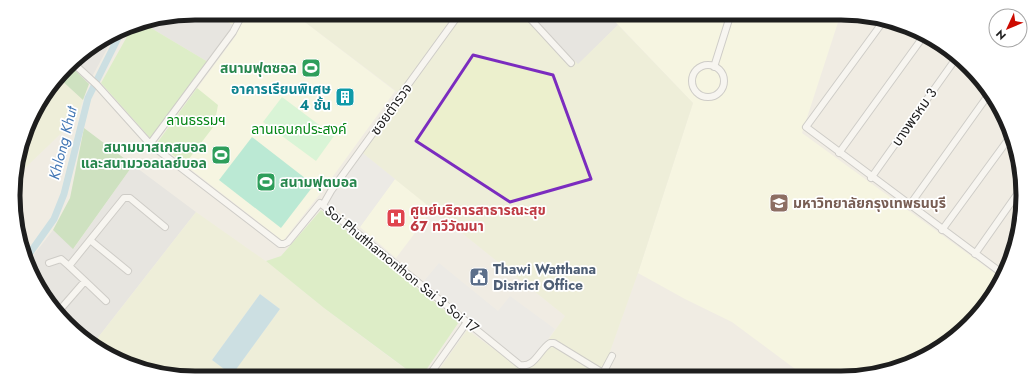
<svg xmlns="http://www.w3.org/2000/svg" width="1036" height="391" font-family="Jost,'Noto Sans Thai',sans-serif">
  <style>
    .residential { fill: #dcdbdb }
    .education { fill: #fdffdd }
    .farmland { fill: #ecf0cd; fill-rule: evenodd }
    .grass { fill: #c5eea5 }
    .forest { fill: #a4d295 }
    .park { fill: #bdfdc5 }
    .pitch { fill: #7be5c1 }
    .parking { fill: #e6e6e6 }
    .water { fill: #a0cfe1 }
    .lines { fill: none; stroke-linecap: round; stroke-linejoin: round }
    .canal { stroke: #a0cfe1; stroke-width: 7 }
    .minor-casing { stroke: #a5a5a5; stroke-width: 8 }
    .minor { stroke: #fff; stroke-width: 6 }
    .marked { fill: none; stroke: #7b2cbf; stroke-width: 3; stroke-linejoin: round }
    .labels { text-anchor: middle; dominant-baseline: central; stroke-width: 3.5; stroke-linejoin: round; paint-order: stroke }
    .leisure-label { font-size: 14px; font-weight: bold; fill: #27864d; stroke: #fff; text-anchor: end }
    .culture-label { font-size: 14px; font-weight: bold; fill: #0d838f; stroke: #fff; text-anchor: end }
    .street-label { font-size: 14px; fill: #1e1e1e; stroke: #fff }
    .park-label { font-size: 14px; fill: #038514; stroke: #fff }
    .education-label { font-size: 14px; font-weight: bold; fill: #785e54; stroke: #fff; text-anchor: start }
    .health-label { font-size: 14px; font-weight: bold; fill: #be3a42; stroke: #fff; text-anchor: start }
    .service-label { font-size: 14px; font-weight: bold; fill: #4e5e75; stroke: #fff; text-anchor: start }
    .water-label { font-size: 15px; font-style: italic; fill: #4377b5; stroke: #fff }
    .rim { fill: none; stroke: #1e1e1e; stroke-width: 5 }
  </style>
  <rect width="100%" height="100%" fill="#f0ece3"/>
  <path class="residential" d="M195 13H213L233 25 208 62 141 22Z
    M525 13H607L618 25 578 65Z
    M114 36 93 75 89 84 70 65 75 58Z
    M133 165 196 212 93 344 85 340 44 297 29 261 53 230 74 248Z"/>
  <path class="education" d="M247 13H293L395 91 323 190 283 241 157 143 235 37Z
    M607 13H841L802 133 1001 278 992 297 961 333 921 359 865 376 806 377 732 322 685 299 638 273 693 103Z
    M395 179 433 209 396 258 360 227Z"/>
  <path class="farmland" d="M213 13H239L233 25Z
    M293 13H525L578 64 618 25 693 103 638 273 601 377H434L467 330 526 372 565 316 360 151 400 94Z
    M59 78 83 100 77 118 19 174 15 170 37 104Z
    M196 212 270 264 324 308 416 377 203 378 193 370 188 377 148 372 93 344ZM260 294 280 309 232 374 212 360Z"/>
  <path class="grass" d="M141 22 208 62 150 138 101 83 134 24Z
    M197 88 218 105 214 126 185 164 157 143Z
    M321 210 459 322 424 373 417 377 324 308 266 261 281 256Z"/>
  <path class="forest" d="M70 65 89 84 83 100 59 78Z
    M84 128 133 165 73 249 53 230 70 198Z"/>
  <path class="park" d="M282 97 334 136 316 161 263 122Z"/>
  <path class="pitch" d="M252 137 314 185 281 228 219 180Z"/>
  <path class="parking" d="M360 151 395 179 360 227 325 200Z
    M439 263 498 311 510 296 555 329 534 359 520 361 424 281Z"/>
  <path class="water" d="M260 294 280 309 232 375 212 360Z"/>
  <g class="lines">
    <path class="canal" d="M27 257 54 219 64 194 88 98 121 32"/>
    <defs>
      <path id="minor" d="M525 13 571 63
        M885 19 806 127 1003 274
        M72 62 97 85 150 144 280 244H284L288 242 320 203 520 365C535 368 539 350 550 343H554L603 373 612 356
        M692 81a16 16 0 1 1 32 0a16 16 0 1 1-32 0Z
        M714 67 731 13
        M150 144 233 32 243 13
        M839 153 923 37
        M871 178 957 57
        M323 205 331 191 460 13
        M909 206 989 94
        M942 230 1010 137
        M90 240 128 271
        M975 254 1020 190
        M49 263 61 259 69 266
        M85 281 106 301
        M58 312 85 281 69 266 124 198H130L165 227
        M428 377 467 322"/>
    </defs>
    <use href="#minor" class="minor-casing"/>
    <use href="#minor" class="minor"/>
  </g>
  <path d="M0 0H1036V391H0ZM473 55 553 75 591 179 510 202 416 141Z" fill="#f0ece3" fill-opacity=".55" fill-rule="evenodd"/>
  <path class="marked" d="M473 55 553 75 591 179 510 202 416 141Z"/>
  <defs>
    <symbol id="stadium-square" viewBox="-11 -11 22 22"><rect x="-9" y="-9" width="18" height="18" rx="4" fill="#2e9e5b" stroke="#fff"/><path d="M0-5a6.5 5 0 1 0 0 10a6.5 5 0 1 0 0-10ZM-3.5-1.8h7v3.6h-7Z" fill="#fff"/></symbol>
    <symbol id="building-square" viewBox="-11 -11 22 22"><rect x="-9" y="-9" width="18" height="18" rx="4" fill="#0f9aa8" stroke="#fff"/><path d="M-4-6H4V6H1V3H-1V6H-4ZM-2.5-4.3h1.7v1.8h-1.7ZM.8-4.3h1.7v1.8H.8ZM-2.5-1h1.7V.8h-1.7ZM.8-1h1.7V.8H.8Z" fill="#fff"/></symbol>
    <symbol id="university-square" viewBox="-11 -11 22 22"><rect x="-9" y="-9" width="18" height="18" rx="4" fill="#8d6e63" stroke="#fff"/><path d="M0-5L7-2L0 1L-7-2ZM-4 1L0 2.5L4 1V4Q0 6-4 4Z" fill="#fff"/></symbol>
    <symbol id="hospital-square" viewBox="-11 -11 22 22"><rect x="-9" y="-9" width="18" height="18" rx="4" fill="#e0444e" stroke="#fff"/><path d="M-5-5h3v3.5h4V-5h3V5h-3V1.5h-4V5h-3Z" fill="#fff"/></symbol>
    <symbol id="civic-square" viewBox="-11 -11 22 22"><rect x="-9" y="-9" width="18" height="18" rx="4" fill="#5c6f8a" stroke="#fff"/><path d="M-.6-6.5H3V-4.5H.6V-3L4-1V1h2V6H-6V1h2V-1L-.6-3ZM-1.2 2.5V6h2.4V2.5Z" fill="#fff"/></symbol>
  </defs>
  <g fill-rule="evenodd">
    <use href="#stadium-square" x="300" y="57" width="22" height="22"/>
    <use href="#building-square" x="334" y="86" width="22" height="22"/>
    <use href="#stadium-square" x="210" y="144" width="22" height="22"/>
    <use href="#stadium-square" x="255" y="171" width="22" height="22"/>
    <use href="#university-square" x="768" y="192" width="22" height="22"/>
    <use href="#hospital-square" x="385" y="207" width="22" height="22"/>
    <use href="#civic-square" x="468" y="266" width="22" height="22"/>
  </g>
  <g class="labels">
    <g class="leisure-label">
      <text x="297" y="68">สนามฟุตซอล</text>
      <text x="207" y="147">สนามบาสเกสบอล<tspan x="207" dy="16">และสนามวอลเลย์บอล</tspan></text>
      <text x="280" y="182" text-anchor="start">สนามฟุตบอล</text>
    </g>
    <g class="culture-label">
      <text x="331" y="89">อาคารเรียนพิเศษ<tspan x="331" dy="16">4 ชั้น</tspan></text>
    </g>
    <g class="street-label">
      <text transform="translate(391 109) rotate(-54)">ซอยตำรวจ</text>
      <text transform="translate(914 117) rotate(-55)">บางพรหม 3</text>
      <text transform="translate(402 269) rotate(39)">Soi Phutthamonthon Sai 3 Soi 17</text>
    </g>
    <g class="park-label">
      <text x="196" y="120">ลานธรรมฯ</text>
      <text x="299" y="129">ลานเอนกประสงค์</text>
    </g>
    <g class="education-label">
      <text x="793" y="203">มหาวิทยาลัยกรุงเทพธนบุรี</text>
    </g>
    <g class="health-label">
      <text x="410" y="210">ศูนย์บริการสาธารณะสุข<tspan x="410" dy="16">67 ทวีวัฒนา</tspan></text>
    </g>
    <g class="service-label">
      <text x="493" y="269">Thawi Watthana<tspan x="493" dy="16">District Office</tspan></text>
    </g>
    <g class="water-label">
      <text transform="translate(63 143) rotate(-76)">Khlong Khut</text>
    </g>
  </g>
  <path d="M0 0H1036V391H0ZM195 20H841A175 175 0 0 1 1016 195V196A175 175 0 0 1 841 371H195A175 175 0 0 1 20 196V195A175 175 0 0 1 195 20Z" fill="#fff" fill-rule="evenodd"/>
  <path class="rim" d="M195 20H841A175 175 0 0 1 1016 195V196A175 175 0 0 1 841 371H195A175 175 0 0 1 20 196V195A175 175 0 0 1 195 20Z"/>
  <g transform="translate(1008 28) rotate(226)"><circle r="19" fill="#ffffff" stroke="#a5a5a5"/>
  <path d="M0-3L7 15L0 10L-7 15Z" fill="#cc0a00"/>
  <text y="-6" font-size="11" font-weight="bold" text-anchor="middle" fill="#1e1e1e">N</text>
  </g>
</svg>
